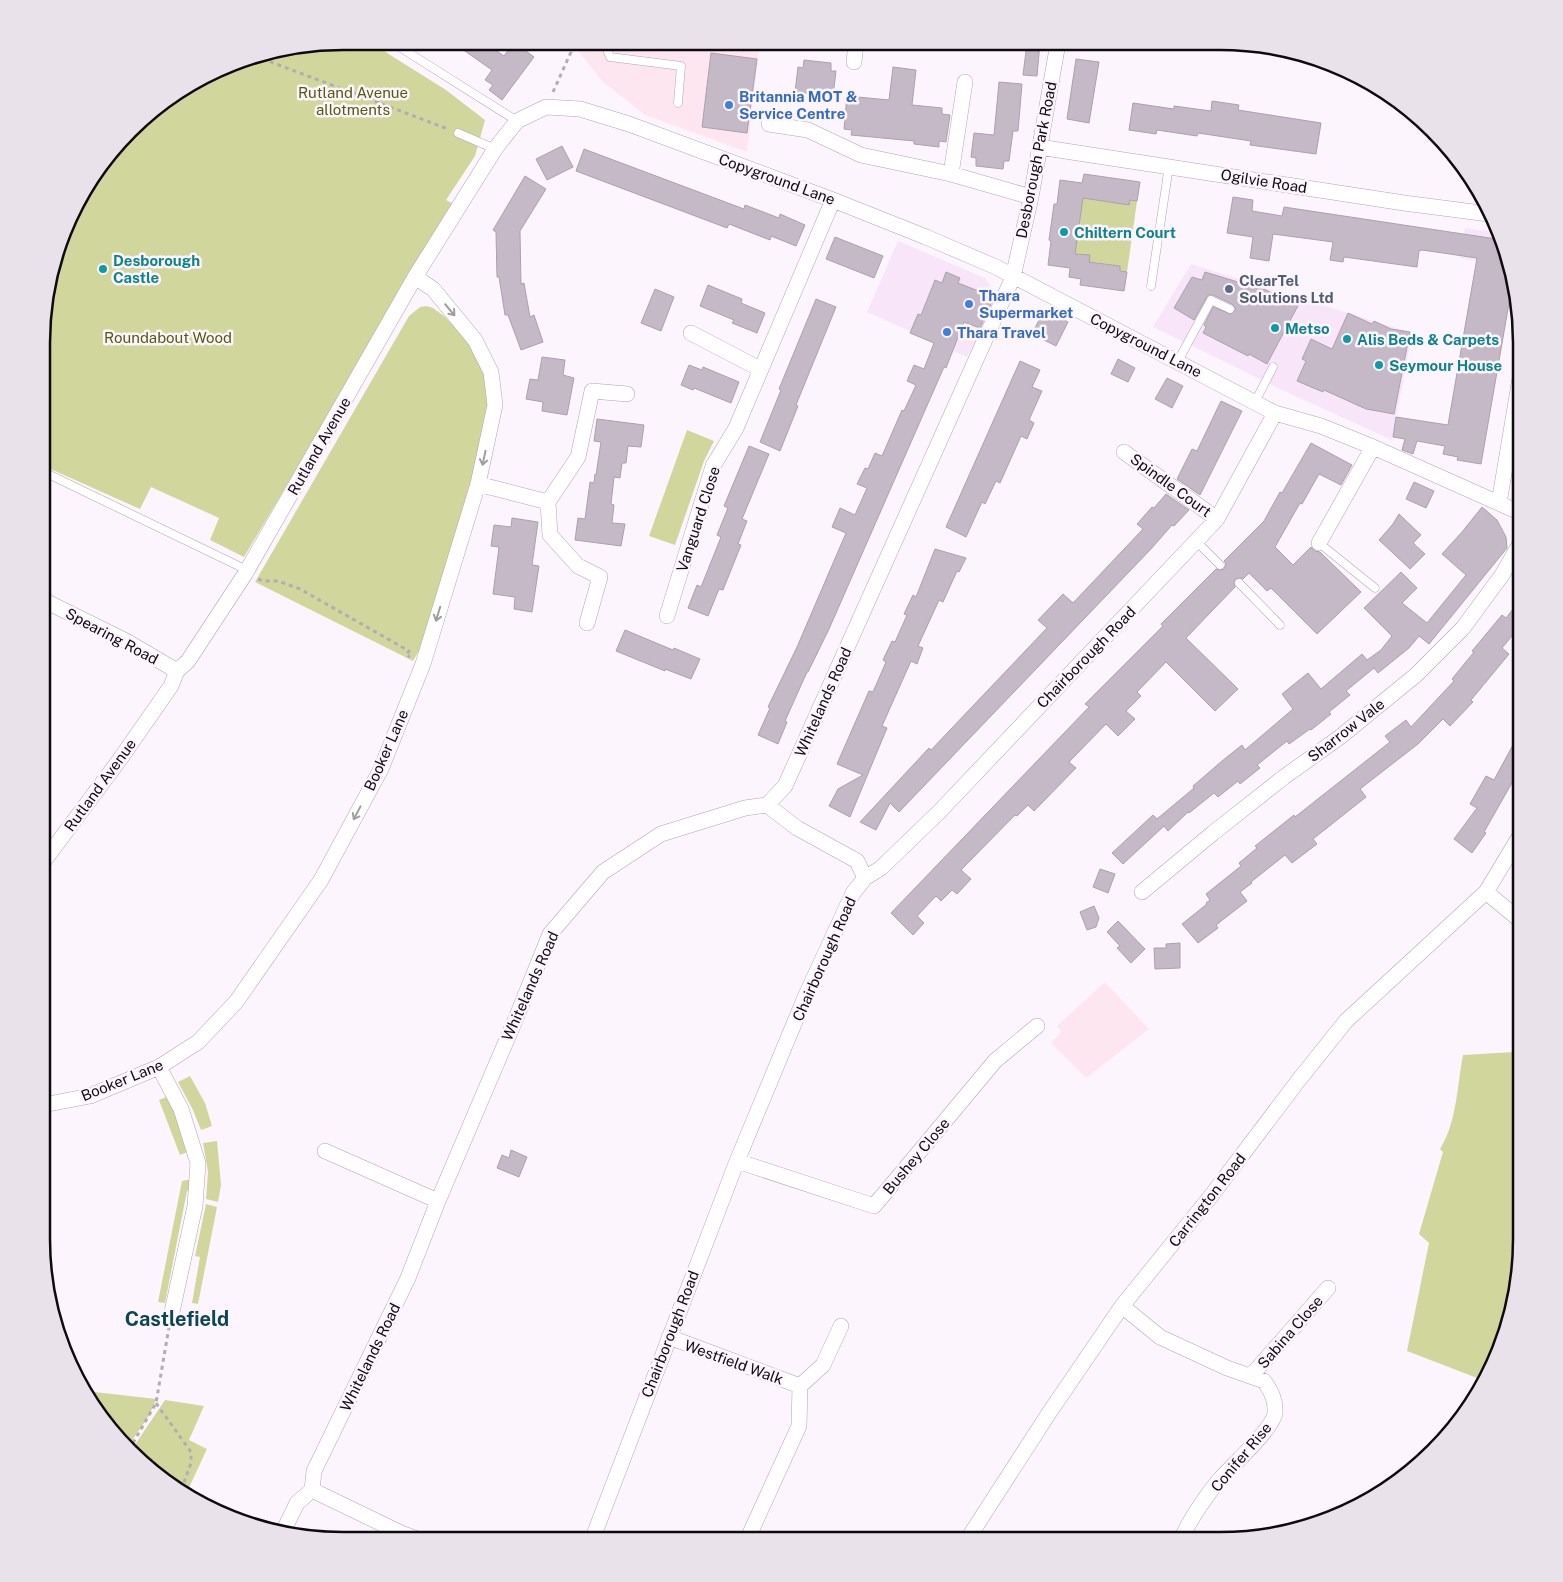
<svg xmlns="http://www.w3.org/2000/svg" width="1563" height="1582" font-family="'Public Sans',sans-serif">
  <style>
    .built { fill: #f8e5fa }
    .industrial { fill: #fee6f1 }
    .green { fill: #d1d79c }
    .building { fill: #c5b9c7; stroke: #aca0ae }
    .lines { fill: none; stroke-linecap: round; stroke-linejoin: round }
    .lane-casing { stroke: #b1a5b3; stroke-width: 9 }
    .street-casing { stroke: #b1a5b3; stroke-width: 16 }
    .path { stroke: #b3acb4; stroke-width: 3; stroke-dasharray: 4 4; stroke-linecap: butt }
    .lane { stroke: #fff; stroke-width: 8 }
    .street { stroke: #fff; stroke-width: 15 }
    .oneway { stroke: #9f9d9f }
    .shop-dot { fill: #3f7fe0; stroke: #fdf5fe; stroke-width: 2 }
    .culture-dot { fill: #0f9aa8; stroke: #fdf5fe; stroke-width: 2 }
    .service-dot { fill: #5c6f8a; stroke: #fdf5fe; stroke-width: 2 }
    .labels { text-anchor: middle; dominant-baseline: central; stroke-width: 5; stroke-linejoin: round; paint-order: stroke }
    .park-label { font-size: 15px; fill: #565a0e; stroke: #fdf5fe }
    .shop-label { font-size: 15px; font-weight: bold; fill: #366cbe; stroke: #fdf5fe; text-anchor: start }
    .street-label { font-size: 15px; fill: #0e0a0f; stroke: #fdf5fe }
    .culture-label { font-size: 15px; font-weight: bold; fill: #0d838f; stroke: #fdf5fe; text-anchor: start }
    .service-label { font-size: 15px; font-weight: bold; fill: #4e5e75; stroke: #fdf5fe; text-anchor: start }
    .district-label { font-size: 20px; font-weight: bold; fill: #0b4652; stroke: #fdf5fe }
    .rim { fill: none; stroke: #0e0a0f; stroke-width: 2.5 }
  </style>
  <rect width="100%" height="100%" fill="#fdf5fe"/>
  <path class="built" d="M1465 228 1499 233 1506 245 1510 267 1460 258Z
    M898 241 985 278 989 284 996 298 983 330 967 357 867 312Z
    M1191 264 1412 333 1392 440 1282 390 1153 327Z"/>
  <path class="industrial" d="M575 42H698L759 50 747 152 645 115 602 81 576 48Z
    M1105 982 1149 1029 1086 1078 1051 1043 1061 1032 1057 1026Z"/>
  <path class="green" d="M343 41H368L446 90 485 120 475 156 446 200 454 204 244 557 210 540 219 518 151 487 140 509 46 467 47 284 81 192 144 116 245 57Z
    M1079 197 1129 204 1130 200 1137 201 1127 272 1120 271V266L1093 262 1088 266 1089 256 1070 253C1080 233 1082 219 1079 197Z
    M426 306 433 308 444 316 464 337 475 353 484 367 489 393 485 437 430 632 413 661 255 582 409 316 420 307Z
    M687 430 714 441 704 461 675 545 649 536Z
    M1514 1052 1521 1058V1259L1491 1373 1485 1381 1407 1351 1429 1243 1419 1234 1443 1152 1440 1149C1457 1122 1457 1086 1463 1055Z
    M190 1076 205 1103 212 1126 201 1130 193 1110 178 1082Z
    M171 1095 190 1151 180 1155 159 1100Z
    M217 1141 221 1185 218 1202 206 1199 208 1172 203 1143Z
    M193 1179V1191H187L165 1303 158 1302 182 1181Z
    M206 1204 217 1207 198 1304 192 1303 200 1257 195 1256Z
    M86 1391 156 1399 150 1414 127 1448 103 1423Z
    M165 1400 204 1406 189 1440 207 1449 186 1494 144 1466 130 1452Z"/>
  <path class="building" d="M452 42H484L504 56 514 42 534 57 502 100 489 90 493 85 485 80 492 70Z
    M1027 43H1040L1037 76 1023 75Z
    M711 53 757 59 747 133 702 127Z
    M1076 59 1099 62 1089 123 1067 119Z
    M804 60 831 63V71H836L833 96 795 92 798 67 803 68Z
    M893 67 916 70 912 105 942 108V114L950 115 946 142 939 141V147L914 144V141L851 135 852 130 844 129 847 96 889 100Z
    M999 82 1022 84 1018 131H1013L1009 161H1004L1003 169 976 166V158L971 157 974 133 994 135Z
    M1212 101 1239 105 1238 110 1321 123 1316 154 1250 145 1251 141 1198 133 1197 136 1157 130 1156 134 1129 130 1133 103 1174 109V106L1211 111Z
    M562 146 573 167 547 180 536 159Z
    M584 149 744 209 745 205 779 218 780 214 805 225 796 246 771 236 770 240 729 224 727 228 576 171Z
    M1084 174 1140 182 1137 201 1130 200 1129 205 1083 198 1075 254 1090 255 1089 262 1120 266V271L1127 272 1124 291 1080 285 1081 279 1069 277 1070 268 1048 265 1051 241 1049 240 1054 204H1057L1060 180 1082 183Z
    M525 176 546 189 520 231 521 284 524 283 530 317 534 315 543 342 521 350 508 315H505L499 277H497L496 232 493 230Z
    M1233 197 1253 200 1252 211 1282 216 1284 207 1503 240 1506 245 1513 280 1481 464 1457 460 1458 457 1443 454 1445 446 1417 441 1413 454 1402 450 1405 439 1393 437 1396 417 1448 425 1477 258 1422 250 1419 251 1417 267 1344 257 1343 262 1330 260 1333 242 1273 234 1269 261 1250 258 1253 237 1227 233Z
    M835 237 883 256 874 278 826 259Z
    M946 272 960 278 958 283 994 297 980 328 964 322 946 368 944 367 829 629 808 672H807L785 721 787 722 778 744 758 735 770 708 768 707 797 647 846 533 832 527 840 508 855 515 867 488 857 484 865 468 868 469 875 453 882 456 902 410 904 411 916 385 907 381 914 365 924 369 934 343 910 333 918 314 921 315 935 280 942 283Z
    M1205 272 1264 290V289L1281 298 1283 293 1300 302 1267 364 1249 354 1248 356 1203 333 1206 327 1204 325 1213 307 1231 314 1236 309 1232 304 1213 295H1208L1194 320 1174 308 1192 277 1202 280Z
    M708 285 742 299 741 303 765 313 757 333 732 323 734 320 700 306Z
    M655 289 674 297 661 331 641 323Z
    M816 299 836 307 796 405 798 406 780 451 760 442 781 390 779 389Z
    M1044 310 1068 322 1056 346 1032 334Z
    M1348 313 1372 324 1374 321 1391 329 1410 332 1394 414 1366 409 1324 390 1323 392 1297 381 1306 361 1302 359 1311 339 1332 349Z
    M542 357 565 360 563 375 574 378 567 415 542 411 543 402 526 399 530 379 538 380Z
    M1118 359 1135 368 1128 382 1111 374Z
    M1020 361 1040 370 1032 387 1042 391 1029 420 1034 423 1027 439 1021 436 1000 483 996 481 985 504 982 502 966 537 946 527Z
    M689 365 702 370 703 367 739 382 731 403 694 388 693 390 681 385Z
    M1167 378 1183 386 1172 408 1155 399Z
    M1221 401 1242 411 1200 495 1177 479 1192 449 1197 451Z
    M597 419 644 425 641 447 628 446 626 463H622L620 478 614 477 611 504 614 505 612 523 625 524 621 546 575 540 578 518 585 519 590 482 594 483 595 474 596 475 601 442 594 441Z
    M1311 443 1352 465 1341 485 1319 474 1302 504 1300 503 1275 547 1293 565 1311 547 1315 551 1320 552 1361 592 1317 634 1271 588 1267 591 1249 573 1243 579 1240 578 1235 579 1234 582 1235 587 1186 638 1238 689 1215 711 1166 662 1137 692 1141 696 1126 711 1135 719 1118 736 1106 724 1069 762 1076 768 1034 811 1028 805 1017 816 1015 815 961 870 971 879 957 894 952 890 941 901 936 896 917 916 924 923 913 935 891 913 1089 707 1085 704 1163 626 1161 624 1216 569 1221 570 1224 569 1226 564 1224 561 1264 521 1280 492 1282 493Z
    M749 446 769 454 742 519 747 521 738 544 741 545 723 590 719 589 708 616 688 608 697 585 701 587 721 537 717 535 728 508 724 506Z
    M1414 482 1434 491 1426 508 1406 499Z
    M1166 494 1189 510 1174 526 1172 525 1151 549 899 812 890 803 876 830 860 822 929 748 931 750 1047 628 1038 620 1063 594 1073 603 1143 529 1137 524 1152 507 1154 508Z
    M1482 507 1497 520 1506 537 1507 548 1429 644 1419 636 1409 648 1378 673 1374 668 1346 691 1350 695 1329 712 1331 714 1311 730 1310 729 1289 744 1287 741 1257 765 1260 768 1240 784 1238 781 1218 797 1214 793 1189 813 1188 812 1168 831 1164 826 1123 864 1112 853 1153 815 1157 819 1194 788 1193 786 1222 761 1242 745 1245 750 1293 709 1282 694 1308 673 1321 689 1362 654 1367 660 1381 650 1392 636 1364 608 1401 572 1417 588 1402 603 1427 623 1466 575 1442 554 1462 532Z
    M1399 514 1421 535 1413 543 1425 554 1410 569 1379 540 1393 524Z
    M512 518 538 522 532 565 539 566 532 612 514 609 515 597 493 594 499 547 491 546 494 525 511 527Z
    M935 549 966 558 959 572 957 571 943 602 939 600 918 646 923 648 917 664 911 661 882 726 887 728 850 817 829 806 838 789 863 775 837 764 869 691 873 692 886 662 883 660 892 641 895 642 907 615 904 614 913 595 916 597Z
    M1521 599V625L1502 648 1509 654 1471 700 1473 702 1450 726 1443 719 1418 744 1360 789 1366 797 1313 839 1317 844 1292 863 1285 855 1251 882 1252 883 1240 892 1247 901 1216 925 1218 928 1198 943 1182 924 1207 904 1206 903 1210 900 1206 894 1241 866 1239 863 1257 848 1255 846 1294 815 1295 817 1390 742 1385 736 1406 720 1411 727 1454 681 1452 679 1474 652 1472 651 1502 615 1506 618Z
    M625 630 673 650 674 648 700 659 691 679 665 669V671L616 651Z
    M1521 730V767L1484 832 1486 833 1472 853 1454 839 1477 808 1470 804 1486 776 1494 780Z
    M1100 869 1115 874 1108 893 1093 887Z
    M1094 906 1099 918 1096 927 1087 930 1080 912Z
    M1118 921 1145 949 1131 963 1117 948 1120 946 1107 932Z
    M1180 943V968L1155 969 1154 948H1166V944Z
    M511 1150 527 1157 519 1177 497 1168 502 1155 509 1158Z"/>
  <g class="lines">
    <defs>
      <path id="lane" d="M390 41 517 121
        M604 42 610 57 681 66 678 103
        M458 133 495 149
        M1151 286 1169 166
        M1178 361 1211 300 1230 309
        M1255 402 1273 367
        M46 473 247 570
        M1196 541 1220 565
        M1319 543 1375 588
        M1239 583 1280 625"/>
      <path id="street" d="M854 62 856 43
        M769 124 808 130 861 155 951 174 965 82
        M1039 147 1404 203 1489 214
        M951 174 1031 197
        M691 333 760 369
        M1124 452 1217 519
        M478 484 548 502
        M1499 503 1521 372
        M1319 543 1373 447
        M45 601 126 641 177 671
        M667 616 713 466 736 428 833 200
        M587 623 600 577 578 566 550 535 548 502 578 457 592 391 627 394
        M767 805 797 828 857 861 865 878
        M44 861 118 762 171 686 177 671 188 661 245 574 415 277 495 149 517 121 546 107 580 109 629 124 833 200 926 237 996 267 1275 413 1321 426 1373 447 1521 513
        M1142 892 1213 833 1284 777 1340 737 1416 675 1463 628 1502 575 1521 542
        M1486 892 1521 921
        M159 1067 181 1109 198 1163 195 1206 172 1312
        M43 1105 90 1096 159 1067 198 1042 236 1002 321 880 381 769 423 664 478 484 495 405 491 372 475 340 433 289 415 277
        M325 1151 438 1201
        M737 1161 874 1206 995 1061 1037 1026
        M1122 1306 1160 1337 1227 1368 1264 1381C1271 1391 1276 1400 1275 1413 1274 1427 1232 1466 1221 1478 1208 1493 1188 1522 1181 1540
        M669 1337 800 1386
        M1251 1376 1328 1288
        M312 1490 401 1533 420 1540
        M284 1530 297 1503 312 1490 314 1471 408 1278 438 1201 519 1011 550 934 603 872 661 834 745 808 767 805 785 786 1013 277 1031 197 1058 43
        M592 1540 737 1161 806 995 853 893 865 878 881 868 940 811 1217 519 1275 413
        M747 1540 799 1426 800 1386 823 1365 841 1326
        M967 1540 1049 1413 1122 1306 1211 1196 1298 1081 1346 1021 1486 892 1521 834"/>
    </defs>
    <use href="#lane" class="lane-casing"/>
    <use href="#street" class="street-casing"/>
    <path class="path" d="M255 56 448 129
      M553 92 571 52 570 42
      M258 579 263 581H278L300 589 409 651 406 655 410 657
      M156 1403 191 1452V1463L181 1491
      M129 1450 156 1403 169 1327"/>
    <use href="#lane" class="lane"/>
    <use href="#street" class="street"/>
  </g>
  <defs><path id="oneway-shaft" d="M-6 0H5M1.5-3L5.5 0L1.5 3" fill="none" stroke-width="1.6" stroke-linecap="round" stroke-linejoin="round" transform="scale(1.25)"/></defs>
  <g class="oneway">
    <use href="#oneway-shaft" transform="translate(450 310) rotate(50)"/>
    <use href="#oneway-shaft" transform="translate(484 458) rotate(102)"/>
    <use href="#oneway-shaft" transform="translate(438 614) rotate(107)"/>
    <use href="#oneway-shaft" transform="translate(357 813) rotate(118)"/>
  </g>
  <g class="shop-dot">
    <circle cx="729" cy="105" r="5"/>
    <circle cx="969" cy="304" r="5"/>
    <circle cx="947" cy="332" r="5"/>
  </g>
  <g class="culture-dot">
    <circle cx="1064" cy="232" r="5"/>
    <circle cx="103" cy="269" r="5"/>
    <circle cx="1275" cy="328" r="5"/>
    <circle cx="1347" cy="339" r="5"/>
    <circle cx="1379" cy="365" r="5"/>
  </g>
  <circle class="service-dot" cx="1229" cy="289" r="5"/>
  <g class="labels">
    <g class="park-label">
      <text x="353" y="92">Rutland Avenue<tspan x="353" dy="17">allotments</tspan></text>
      <text x="168" y="337">Roundabout Wood</text>
    </g>
    <g class="shop-label">
      <text x="739" y="96">Britannia MOT &amp;<tspan x="739" dy="17">Service Centre</tspan></text>
      <text x="979" y="295">Thara<tspan x="979" dy="17">Supermarket</tspan></text>
      <text x="957" y="332">Thara Travel</text>
    </g>
    <g class="street-label">
      <text transform="translate(1036 160) rotate(-79)">Desborough Park Road</text>
      <text transform="translate(777 179) rotate(20)">Copyground Lane</text>
      <text transform="translate(1264 181) rotate(9)">Ogilvie Road</text>
      <text transform="translate(1146 345) rotate(27)">Copyground Lane</text>
      <text transform="translate(319 446) rotate(-60)">Rutland Avenue</text>
      <text transform="translate(1171 485) rotate(36)">Spindle Court</text>
      <text transform="translate(698 519) rotate(-72)">Vanguard Close</text>
      <text transform="translate(112 636) rotate(28)">Spearing Road</text>
      <text transform="translate(1086 657) rotate(-46)">Chairborough Road</text>
      <text transform="translate(823 702) rotate(-66)">Whitelands Road</text>
      <text transform="translate(1346 730) rotate(-38)">Sharrow Vale</text>
      <text transform="translate(386 750) rotate(-66)">Booker Lane</text>
      <text transform="translate(100 785) rotate(-54)">Rutland Avenue</text>
      <text transform="translate(824 959) rotate(-66)">Chairborough Road</text>
      <text transform="translate(530 986) rotate(-66)">Whitelands Road</text>
      <text transform="translate(122 1080) rotate(-22)">Booker Lane</text>
      <text transform="translate(916 1156) rotate(-50)">Bushey Close</text>
      <text transform="translate(1207 1200) rotate(-52)">Carrington Road</text>
      <text transform="translate(1290 1332) rotate(-49)">Sabina Close</text>
      <text transform="translate(670 1334) rotate(-69)">Chairborough Road</text>
      <text transform="translate(370 1357) rotate(-64)">Whitelands Road</text>
      <text transform="translate(734 1362) rotate(20)">Westfield Walk</text>
      <text transform="translate(1241 1457) rotate(-50)">Conifer Rise</text>
    </g>
    <g class="culture-label">
      <text x="1074" y="232">Chiltern Court</text>
      <text x="113" y="260">Desborough<tspan x="113" dy="17">Castle</tspan></text>
      <text x="1285" y="328">Metso</text>
      <text x="1357" y="339">Alis Beds &amp; Carpets</text>
      <text x="1389" y="365">Seymour House</text>
    </g>
    <g class="service-label">
      <text x="1239" y="280">ClearTel<tspan x="1239" dy="17">Solutions Ltd</tspan></text>
    </g>
    <g class="district-label">
      <text x="177" y="1319">Castlefield</text>
    </g>
  </g>
  <path d="M0 0H1563V1582H0ZM343 50H1220A293 293 0 0 1 1513 343V1239A293 293 0 0 1 1220 1532H343A293 293 0 0 1 50 1239V343A293 293 0 0 1 343 50Z" fill="#eae2eb" fill-rule="evenodd"/>
  <path class="rim" d="M343 50H1220A293 293 0 0 1 1513 343V1239A293 293 0 0 1 1220 1532H343A293 293 0 0 1 50 1239V343A293 293 0 0 1 343 50Z"/>
</svg>
